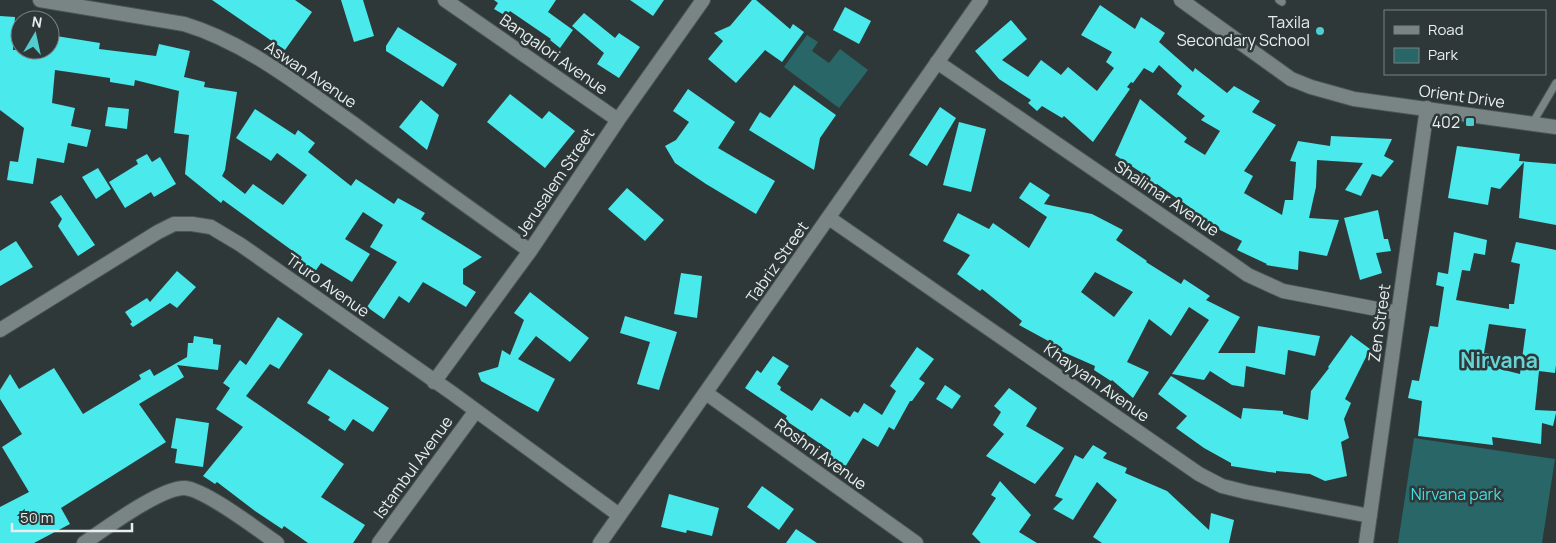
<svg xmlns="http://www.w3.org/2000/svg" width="1556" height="543" font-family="Manrope,sans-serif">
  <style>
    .green { fill: #296667 }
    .building { fill: #49e9ec; fill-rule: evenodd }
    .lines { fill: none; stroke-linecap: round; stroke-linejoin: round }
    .service-casing { stroke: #4d5555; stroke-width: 9 }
    .minor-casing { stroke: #4d5555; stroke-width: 16 }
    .service { stroke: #798585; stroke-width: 7 }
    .minor { stroke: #798585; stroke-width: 14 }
    .poi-dot { fill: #52cdcf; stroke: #2e3838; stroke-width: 2 }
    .labels { text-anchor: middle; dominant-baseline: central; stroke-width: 5; stroke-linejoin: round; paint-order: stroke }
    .poi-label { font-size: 16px; fill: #e8eeee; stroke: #2e3838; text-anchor: end }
    .street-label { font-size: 16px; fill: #e8eeee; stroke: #2e3838 }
    .park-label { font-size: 16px; fill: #40dfe2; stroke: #2e3838 }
    .district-label { font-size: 21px; font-weight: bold; fill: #66d3d5; stroke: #2e3838 }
  </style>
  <rect width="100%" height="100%" fill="#2e3838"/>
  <path class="green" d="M807 35 818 42 812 51 829 63 840 49 868 70 839 108 784 67Z
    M1414 438 1555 459 1542 543H1398Z"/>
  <path class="building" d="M212 0H295L312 12 285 50Z
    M341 0H363L374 36 354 42Z
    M494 0H556L548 12 573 30 560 48 550 40 551 39 510 11 506 16 494 9 498 3Z
    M630 0H664L653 16Z
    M752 0H756L790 29 793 24 804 32 782 62 765 50 736 83 708 59 723 41 714 33 730 26Z
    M1100 5 1135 29 1141 17 1165 33 1159 42 1193 72 1195 68 1227 93 1234 86 1260 101 1252 112 1276 125 1244 171 1253 176 1244 193 1282 215 1285 200H1293L1296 162 1290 161 1298 141 1330 146 1331 136 1392 139 1384 156 1394 161 1381 177 1372 174 1361 196 1345 190 1363 163 1317 160 1316 187 1309 218 1339 220 1327 256 1299 251 1298 270 1266 265 1267 264 1237 250 1242 241 1190 215 1195 211 1157 184 1156 187 1140 178 1142 173 1115 155 1140 99 1187 138 1184 142 1205 155 1220 131 1201 120 1205 116 1177 94 1182 86 1159 65 1153 73 1144 68 1133 83 1131 82 1127 87 1130 89 1093 142 1064 116 1062 118 1042 106 1037 111 1028 103 1031 100 999 79 975 51 1011 20 1027 39 1002 60 1028 77 1041 60 1061 75 1068 67 1097 91 1114 68 1106 62 1112 52 1081 35Z
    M845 7 871 21 859 44 833 30Z
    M584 13 615 38 619 33 640 47 619 78 597 64 604 53 572 26Z
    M0 16 15 17 13 50H50V35L100 43 99 49 156 56 159 44 190 51 184 77 205 82 204 87 237 92 225 170 222 176 245 194 253 184 283 205 307 175 277 153 271 161 236 138 255 109 295 135 298 130 315 143 308 152 351 186 356 179 394 204 398 198 425 213 421 219 482 257 463 269V284L476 292 466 307 423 282 409 303 399 296 384 319 367 307 397 262 370 247 383 225 363 212 345 239 370 254 352 282 321 263 314 273 300 263 301 257 223 200 221 203 185 174 189 135 174 133 179 91 135 80 134 86 110 82V78L55 70 52 103 75 108 71 126 91 130 87 147 68 143 64 163 37 158 33 184 7 180 10 161 18 162 24 128 0 110Z
    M398 27 457 64 443 87 386 51V46Z
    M794 85 836 115 820 138 814 170 749 130 760 112 770 118Z
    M688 89 735 122 718 148 775 181 756 214 706 184 675 163 665 146 676 140 689 122 673 111Z
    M510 94 542 119 549 111 575 131 545 168 487 122Z
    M421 100 439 115 427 150 399 127Z
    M108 107 129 109 127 129 105 126Z
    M940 107 956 118 927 166 909 155Z
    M959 122 986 129 971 192 943 185Z
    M1457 146 1520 154 1519 161 1556 164V225L1519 218 1524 162 1500 189 1491 187 1488 205 1448 198Z
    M147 154 152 162 160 157 176 184 154 197 151 192 125 208 109 182 138 164 136 160Z
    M98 168 111 189 96 199 82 177Z
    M1030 182 1050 195 1044 204 1092 214 1123 230 1116 240 1147 261 1146 262 1181 284 1184 279 1210 296 1206 300 1240 317 1218 353H1255L1258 326 1320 336 1315 356 1288 350 1285 375 1246 366 1244 387 1232 385 1210 371 1204 380 1172 374 1209 320 1189 307 1171 336 1149 319 1127 362 1149 372 1133 398 1112 380 1111 381 1094 370 1095 366 1061 351 1063 349 1019 325 1022 321 982 289 980 291 957 274 970 255 943 241 958 213 989 229 993 223 1029 248 1047 217 1019 198ZM1095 272 1133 292 1114 317 1081 292Z
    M627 188 664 220 645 241 608 209Z
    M61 195 95 245 78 256 58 226 62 219 50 202Z
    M1378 210 1384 239H1388L1391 251 1376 253 1382 273 1360 280 1344 218Z
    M1454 232 1487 240 1485 255 1474 253 1470 271 1462 270 1456 300 1509 309V304H1514L1520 264 1511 262 1516 242 1556 250V365L1555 373 1539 371 1535 410 1556 411V413L1553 426 1542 423 1541 444 1492 437 1493 445 1418 436 1422 401 1408 398 1412 380 1419 381 1430 326 1438 327 1444 287 1436 285 1438 272 1448 274ZM1489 324 1526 329 1520 374 1488 366 1490 354 1484 353Z
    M16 241 33 267 0 286V251Z
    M177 271 196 287 177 308 170 303 133 327 130 324 132 322 125 312 147 298 150 302Z
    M681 273 702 276 697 318 674 314Z
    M530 292 589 338 570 362 536 336 518 359 555 379 538 412 481 381 478 373 498 367 502 350 510 355 524 320 514 313Z
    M625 316 677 332 659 390 637 384 650 342 620 333Z
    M278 317 303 334 279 369 270 364 246 396 344 464 321 497 365 525 353 543H308L284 526 282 529 255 511 217 482 215 484 203 476 243 427 216 409 230 388 223 383 240 360 246 365Z
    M1351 335 1370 349 1345 399 1351 403 1344 419 1349 438 1341 442 1347 476 1325 481 1310 474 1276 471V473L1231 466V463L1204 448 1176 428 1187 416 1158 394 1171 376 1241 419 1243 408 1283 411V414L1308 420 1311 391 1329 368 1328 367Z
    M194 336 213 339V344L221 345 218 370 177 365 184 377 139 404 166 442 61 508 70 524 34 543H0V507L29 492 2 447 22 434 0 399V390L10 374 19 389 54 368 83 414 141 379 139 375 150 369 154 376 187 357 188 343H193Z
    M917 347 934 359 919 379 925 383 912 401H910L894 430 889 427 878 447 863 438 842 472 825 459 831 451 785 420 787 416 745 388 757 370 761 373 773 356 789 366 777 384 781 387 780 390 812 411 821 398 850 417 854 411 858 413 864 403 882 415 896 391 890 386Z
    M329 369 389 408 373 432 353 419 345 431 328 420 330 417 307 403Z
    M945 385 961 396 952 409 936 399Z
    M1009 388 1037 408 1026 426 1064 448 1035 484 986 456 1004 434 993 425 1001 412 994 406Z
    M176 418 209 423 203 467 175 463 177 449 171 448Z
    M1093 445 1107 453 1103 458 1127 468 1125 473 1167 491 1209 530 1211 513 1234 520 1229 543H1102L1093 537 1117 500 1097 482 1073 520 1053 509 1063 499 1055 496 1075 455 1083 459Z
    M1000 481 1031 515 1019 532 1037 543H981L972 534 996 498 991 495Z
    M762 486 794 509 779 530 747 507Z
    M669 494 719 508 712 536 687 530 686 533 661 527Z
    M796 529 817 543H786Z"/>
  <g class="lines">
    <defs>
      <path id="service" d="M1279 0 1282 2
        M1532 124 1556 83"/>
      <path id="minor" d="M40 0 184 24C247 43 301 87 354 124 412 167 471 209 530 251
        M445 0 618 120
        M1181 0 1291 79 1311 87 1354 99 1556 127
        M937 62 1228 261 1248 275 1283 291 1398 313
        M829 218 1199 474 1222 486 1246 492 1370 516
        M0 330 158 232 174 224H192L211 227 241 245 452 393 619 515
        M434 382 530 251 618 120 703 0
        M706 393 916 543
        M84 543C105 529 161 487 185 488 206 490 258 530 277 543
        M379 543 475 412
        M600 543 981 0
        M1366 543 1427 108"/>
    </defs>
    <use href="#service" class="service-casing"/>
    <use href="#minor" class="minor-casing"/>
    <use href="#service" class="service"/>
    <use href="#minor" class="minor"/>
  </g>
  <g class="poi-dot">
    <circle cx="1320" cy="31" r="5"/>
    <rect x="1465" y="117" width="10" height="10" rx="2.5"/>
  </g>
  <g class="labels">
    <g class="poi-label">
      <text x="1310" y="22">Taxila<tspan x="1310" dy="18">Secondary School</tspan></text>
      <text x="1460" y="122">402</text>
    </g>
    <g class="street-label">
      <text transform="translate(554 54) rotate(35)">Bangalori Avenue</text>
      <text transform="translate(311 74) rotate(34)">Aswan Avenue</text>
      <text transform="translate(1462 96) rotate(8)">Orient Drive</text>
      <text transform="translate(555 182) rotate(-56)">Jerusalem Street</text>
      <text transform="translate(1167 198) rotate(34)">Shalimar Avenue</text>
      <text transform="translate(777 262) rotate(-55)">Tabriz Street</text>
      <text transform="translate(328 285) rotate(35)">Truro Avenue</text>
      <text transform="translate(1379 323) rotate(-82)">Zen Street</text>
      <text transform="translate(1097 382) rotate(35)">Khayyam Avenue</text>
      <text transform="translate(821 454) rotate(36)">Roshni Avenue</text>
      <text transform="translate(413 467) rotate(-54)">Istambul Avenue</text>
    </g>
    <g class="park-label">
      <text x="1456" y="494">Nirvana park</text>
    </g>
    <g class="district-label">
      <text x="1499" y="360">Nirvana</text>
    </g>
  </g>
  <rect x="1384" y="10" width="162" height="65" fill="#2e3838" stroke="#788181"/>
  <rect x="1394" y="26" width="25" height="8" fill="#798585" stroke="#788181"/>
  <text x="1428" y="35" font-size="15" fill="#e8eeee">Road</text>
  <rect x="1394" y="48" width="25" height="15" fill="#296667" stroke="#788181"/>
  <text x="1428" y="60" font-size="15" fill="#e8eeee">Park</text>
  <g transform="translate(35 35) rotate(9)"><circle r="24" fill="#2e3838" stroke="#788181"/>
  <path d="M0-4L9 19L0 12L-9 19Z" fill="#52cdcf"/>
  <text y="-8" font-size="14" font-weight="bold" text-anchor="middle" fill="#e8eeee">N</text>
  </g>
  <path d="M12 523v8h120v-8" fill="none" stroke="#e8eeee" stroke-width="2.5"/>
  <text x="20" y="523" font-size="15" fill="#e8eeee" stroke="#2e3838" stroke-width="4" paint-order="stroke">50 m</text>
</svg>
